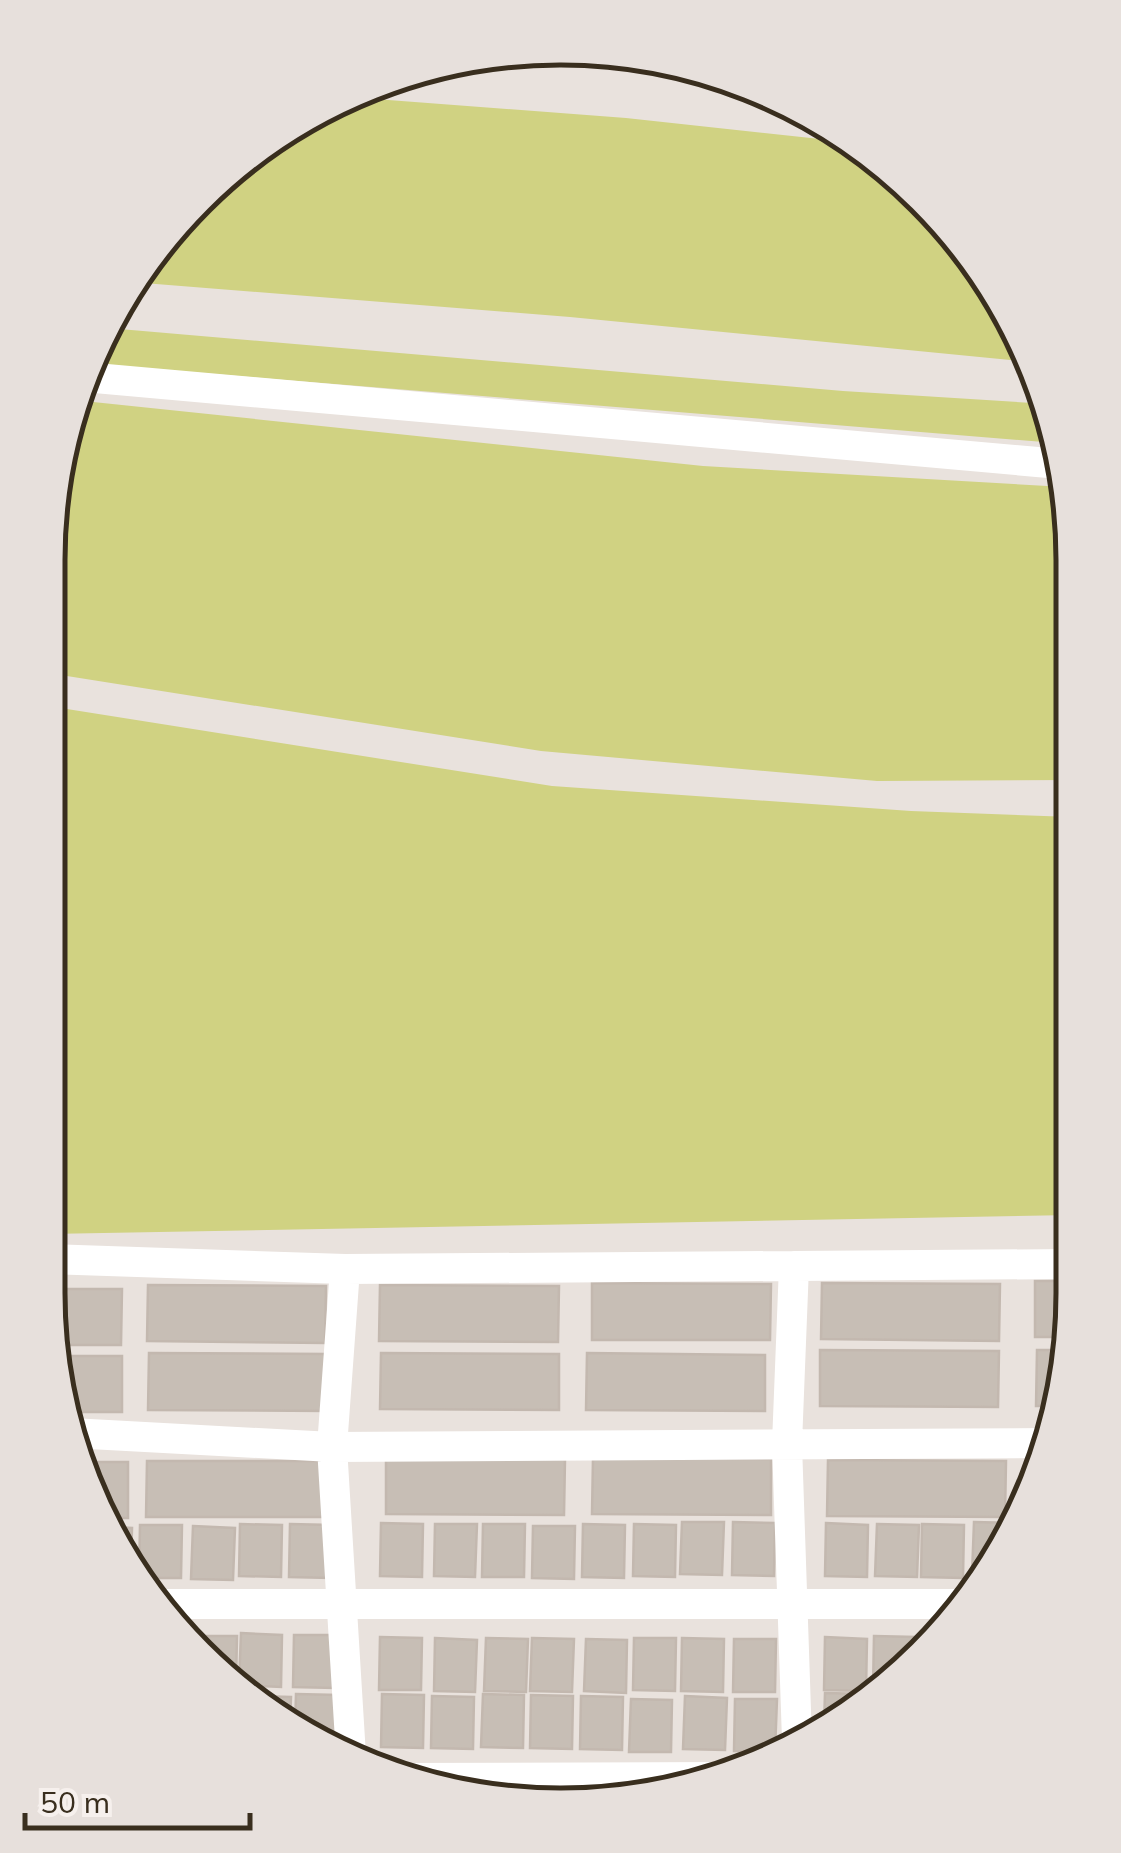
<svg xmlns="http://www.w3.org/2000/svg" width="1121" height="1853" font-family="Mulish,sans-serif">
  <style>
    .water { fill: #d0d282 }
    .building { fill: #c7beb5; stroke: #c3b8af; stroke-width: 2.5 }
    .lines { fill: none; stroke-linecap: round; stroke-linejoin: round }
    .minor { stroke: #fff; stroke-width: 30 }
    .rim { fill: none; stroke: #392e1e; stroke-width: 5 }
  </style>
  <rect width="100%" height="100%" fill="#e9e2dd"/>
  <path class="water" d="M362 98 626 118 857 143 924 198 1004 304 1031 362 570 317 131 282 276 134Z
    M108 328 843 391 1048 404 1056 443 90 364Z
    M74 400 703 466 1065 487 1072 526V780L877 781 541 751 48 673 49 526Z
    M48 706 552 786 911 811 1072 817V1215L48 1234Z"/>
  <path class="building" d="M1035 1281H1072L1070 1337H1035Z
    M592 1283 771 1284 770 1340H592Z
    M822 1283 1000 1284 999 1341 821 1339Z
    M148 1285 326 1286 325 1343 147 1341Z
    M380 1285 559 1286 558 1342 379 1341Z
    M48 1289H122L121 1345H56Z
    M820 1350 999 1351 998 1407 820 1406Z
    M1037 1350H1068L1056 1406H1036Z
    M149 1353 327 1354V1411L148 1410Z
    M381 1353 559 1354V1410L380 1409Z
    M587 1353 765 1355V1411L586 1410Z
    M58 1356H122V1412H67Z
    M1033 1457 1046 1458 1033 1485Z
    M386 1458 565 1459 564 1515 386 1514Z
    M593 1458 771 1459V1515L592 1514Z
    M828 1460 1006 1461 1005 1517 827 1516Z
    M147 1461H325V1517H146Z
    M77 1462H128V1518H107Z
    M682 1522H724L722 1575 680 1574Z
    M733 1522 775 1523 774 1576 732 1575Z
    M974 1522 1014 1523 988 1575H972Z
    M381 1523 423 1524 422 1577 380 1576Z
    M826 1523 868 1525 867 1577 825 1576Z
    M240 1524 282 1525 281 1577 239 1576Z
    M290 1524 332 1525 331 1578 289 1577Z
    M435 1524H477L475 1577 434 1576Z
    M483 1524H525L524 1577H482Z
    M583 1524 625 1525 624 1578 582 1577Z
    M634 1524 676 1525 675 1577 633 1576Z
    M877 1524 919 1525 917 1577 875 1576Z
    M922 1524 964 1525 963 1578 921 1577Z
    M140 1525H182L181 1578H139Z
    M193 1526 235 1528 233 1580 191 1579Z
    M533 1526H575L574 1579 532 1578Z
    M112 1527 132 1528 131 1563Z
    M241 1633 282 1635 281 1687 239 1685Z
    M294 1635H336L335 1688 293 1687Z
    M195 1636H237L236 1682 195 1644Z
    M874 1636 916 1637V1654L882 1689H873Z
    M380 1637 422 1638 421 1690H379Z
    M825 1637 867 1639 866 1691 824 1690Z
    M435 1638 477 1640 475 1692 434 1691Z
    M486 1638 528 1639 526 1692 484 1691Z
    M532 1638 574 1639 572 1692 530 1691Z
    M634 1638H676L675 1691 633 1690Z
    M682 1638 724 1639 723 1692 681 1691Z
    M586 1639 627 1640 626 1693 584 1691Z
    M734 1639H776L775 1692H733Z
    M825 1693 867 1694 866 1703 824 1725Z
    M296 1694 338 1695 337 1748 295 1729Z
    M382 1694 424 1695 423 1748 381 1747Z
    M483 1694 524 1695 523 1748 481 1747Z
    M531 1695 573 1696 572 1749 530 1748Z
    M251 1696 291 1697 290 1726 275 1719Z
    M432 1696 474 1697 473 1749 431 1748Z
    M581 1696 623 1697 622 1750 580 1749Z
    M685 1696 727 1698 725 1750 683 1749Z
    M631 1699 672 1700 671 1752H629Z
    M735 1699H777L775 1752 734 1751Z
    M529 1796 571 1797 570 1804 529 1800Z"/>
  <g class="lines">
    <path class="minor" d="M84 377 1060 464
      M48 1259 345 1269 1072 1264
      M794 1266 787 1444 797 1740
      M345 1269 332 1447 351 1756
      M71 1433 332 1447 1049 1443
      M153 1604H963
      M394 1778 728 1777"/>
  </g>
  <path d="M0 0H1121V1853H0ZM560 65H561A495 495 0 0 1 1056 560V1293A495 495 0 0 1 561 1788H560A495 495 0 0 1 65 1293V560A495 495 0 0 1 560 65Z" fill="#e7e0dc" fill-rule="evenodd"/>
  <path class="rim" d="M560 65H561A495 495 0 0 1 1056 560V1293A495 495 0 0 1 561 1788H560A495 495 0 0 1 65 1293V560A495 495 0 0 1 560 65Z"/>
  <path d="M25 1813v15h225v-15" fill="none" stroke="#392e1e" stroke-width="5"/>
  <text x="40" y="1813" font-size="30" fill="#392e1e" stroke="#f6f0ed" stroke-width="8" paint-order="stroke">50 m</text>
</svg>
